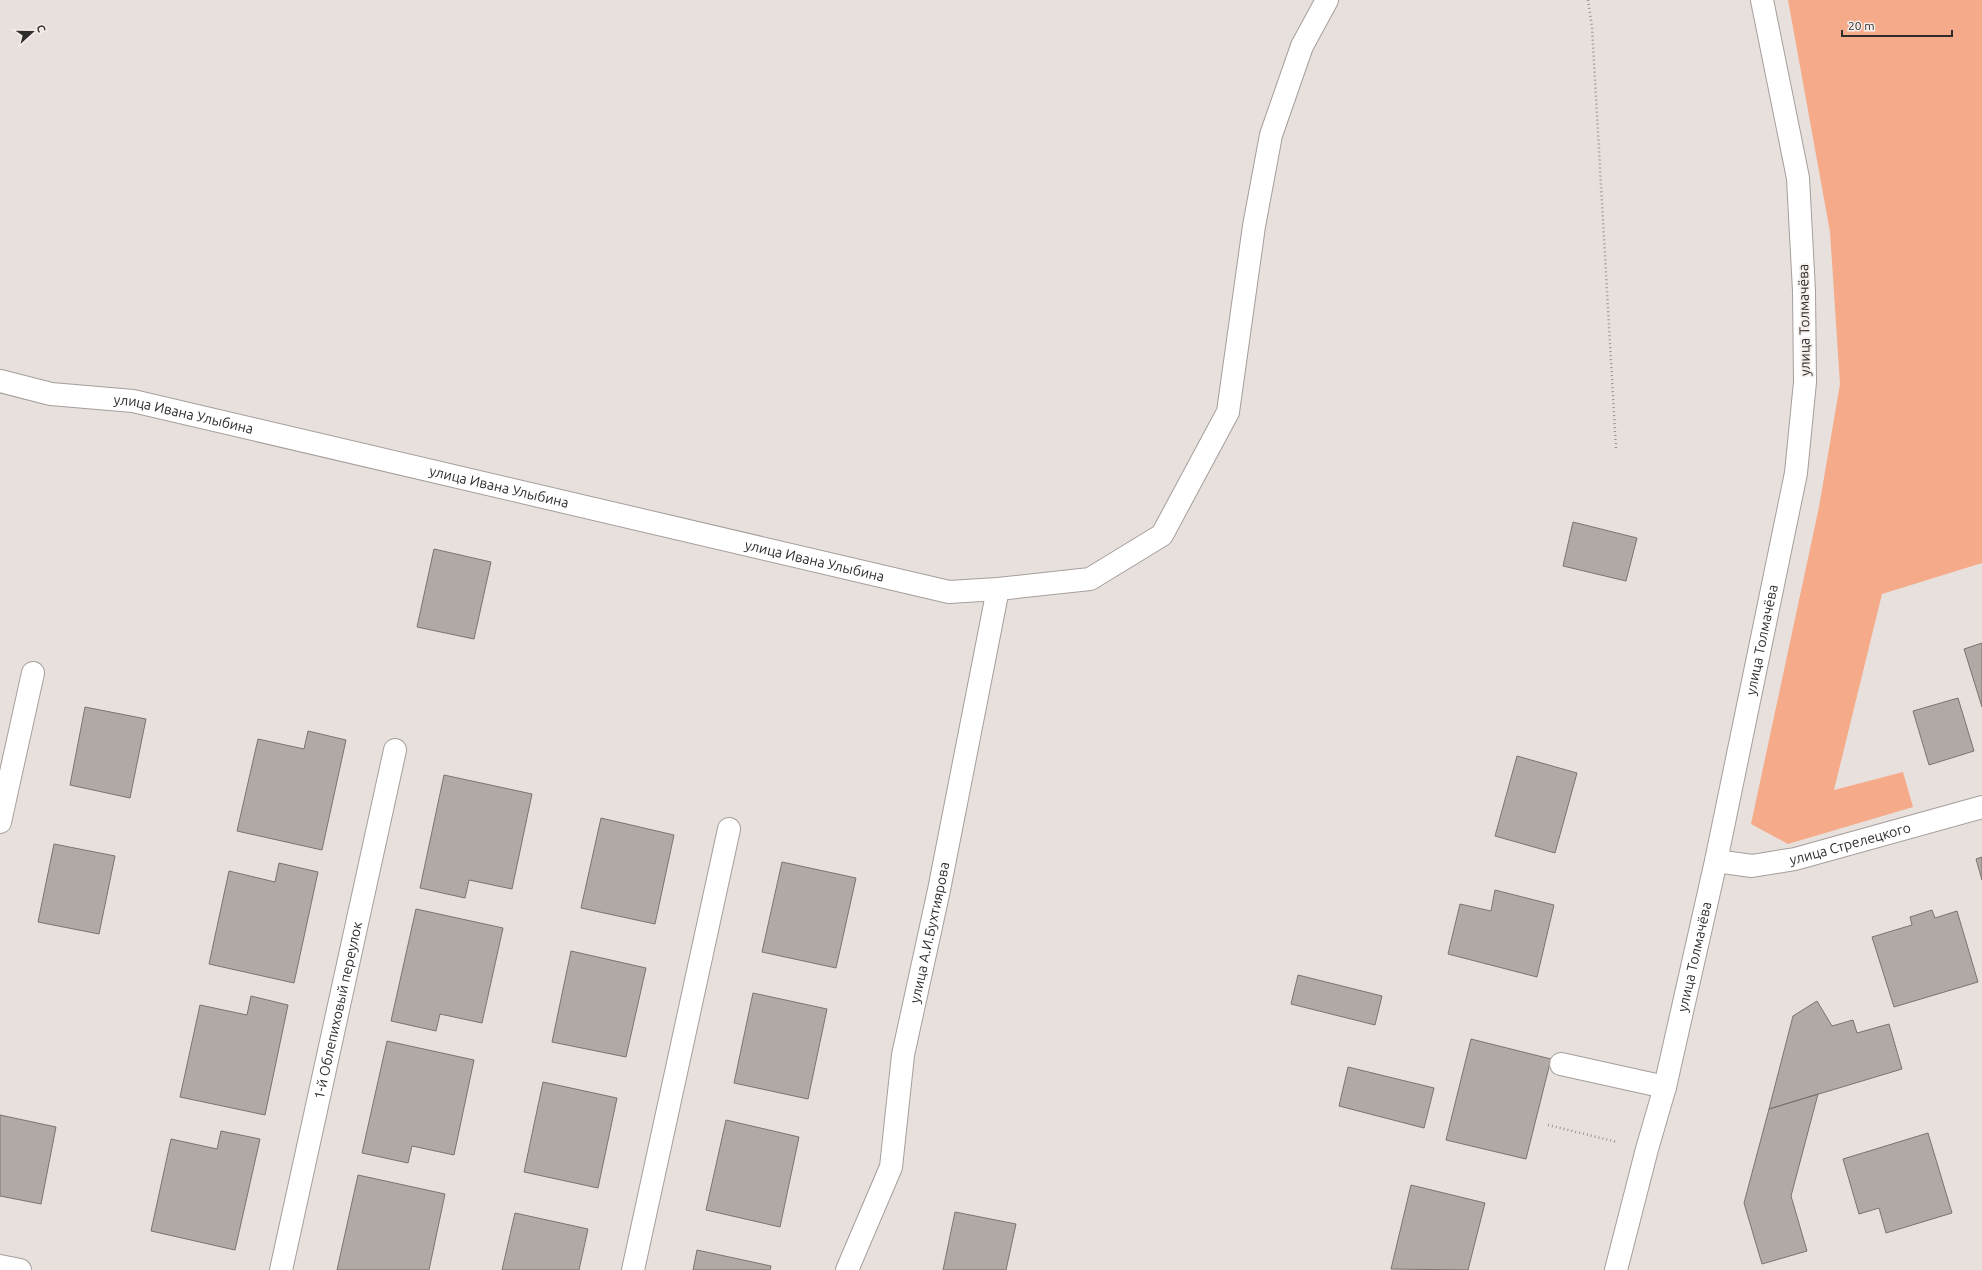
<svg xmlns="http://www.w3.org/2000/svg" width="1982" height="1270" font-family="Ubuntu,sans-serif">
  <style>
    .green { fill: #f5ab89 }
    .building { fill: #b0a9a5; stroke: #7a7471 }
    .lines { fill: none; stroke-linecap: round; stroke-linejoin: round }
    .minor-casing { stroke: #a59e9b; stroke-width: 24 }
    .path { stroke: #9a9492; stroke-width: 2.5; stroke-dasharray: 1 3; stroke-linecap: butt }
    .minor { stroke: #fff; stroke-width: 22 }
    .labels { text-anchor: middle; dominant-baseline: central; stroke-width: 3.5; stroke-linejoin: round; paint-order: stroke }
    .street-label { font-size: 14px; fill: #2f2d2b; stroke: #f5eeea }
  </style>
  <rect width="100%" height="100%" fill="#e8e0dd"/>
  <path class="green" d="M1788 0H1982V563L1882 594 1834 790 1903 772 1913 807 1788 844 1751 824 1819 507 1840 384 1830 232Z"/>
  <path class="building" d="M1573 522 1637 538 1626 581 1563 566Z
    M434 549 491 562 474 639 417 627Z
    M1982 643V707L1964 649Z
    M1958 698 1974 751 1929 765 1913 711Z
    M85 707 146 719 130 798 70 785Z
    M308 731 346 740 322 850 237 831 258 739 304 749Z
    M1517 756 1577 773 1555 853 1495 836Z
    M444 775 532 794 512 889 469 880 465 898 420 888Z
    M601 818 674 835 655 924 581 908Z
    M54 844 115 856 99 934 38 922Z
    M1982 857V880L1976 859Z
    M782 862 856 878 836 968 762 952Z
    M279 863 318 872 294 983 209 964 229 871 275 882Z
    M1495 890 1554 905 1537 977 1448 954 1460 904 1491 911Z
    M416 909 503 928 482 1023 440 1014 436 1031 391 1021Z
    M1932 910 1935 918 1957 911 1978 982 1894 1007 1872 937 1912 925 1910 917Z
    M571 951 646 968 626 1057 552 1042Z
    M1298 975 1382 996 1375 1025 1291 1004Z
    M753 993 827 1009 808 1099 734 1083Z
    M251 996 288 1005 265 1115 180 1097 200 1005 247 1015Z
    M1817 1001 1832 1026 1853 1020 1857 1033 1889 1024 1902 1069 1769 1109 1793 1016Z
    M1471 1039 1551 1059 1526 1159 1446 1140Z
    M387 1041 474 1060 454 1155 412 1146 408 1163 362 1153Z
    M1348 1067 1434 1088 1424 1128 1339 1106Z
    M543 1082 617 1098 598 1188 524 1172Z
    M1818 1094 1791 1196 1807 1251 1762 1264 1744 1203 1769 1109Z
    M0 1115 56 1127 41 1204 0 1196Z
    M726 1120 799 1137 780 1227 706 1210Z
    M221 1131 260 1139 235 1250 151 1231 171 1139 217 1149Z
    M1928 1133 1952 1213 1886 1233 1879 1208 1859 1214 1843 1159Z
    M358 1175 445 1194 429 1270H337Z
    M1411 1185 1485 1203 1468 1270 1391 1269Z
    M955 1212 1016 1224 1006 1270H943Z
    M515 1213 588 1229 579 1270H502Z
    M697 1250 771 1266 770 1270H693Z"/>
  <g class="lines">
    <defs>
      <g id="minor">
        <path id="s1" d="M0 381 51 394 133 401 949 592 998 589 1090 579 1162 535 1228 412 1254 226 1271 135 1302 46 1327 0"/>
        <path d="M0 822 33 673"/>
        <path id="s2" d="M1716 861 1752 866 1795 859 1982 807"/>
        <path d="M1561 1064 1665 1087"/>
        <path d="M0 1266 20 1270"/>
        <path id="s3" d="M281 1270 395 750"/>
        <path d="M633 1270 729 829"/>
        <path id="s4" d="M847 1270 891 1167 903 1055 939 890 998 589"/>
        <path id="s5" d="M1616 1270 1647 1149 1665 1087 1716 861 1796 473 1805 382 1804 291 1798 178 1762 0"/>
      </g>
    </defs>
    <use href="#minor" class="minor-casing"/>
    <path class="path" d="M1588 0 1592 27 1616 449
      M1548 1125 1617 1142"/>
    <use href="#minor" class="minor"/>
  </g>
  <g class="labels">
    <g class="street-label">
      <text transform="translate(1804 320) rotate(-91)">улица Толмачёва</text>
      <text stroke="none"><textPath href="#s1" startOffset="187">улица Ивана Улыбина</textPath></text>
      <text stroke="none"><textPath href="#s1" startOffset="511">улица Ивана Улыбина</textPath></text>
      <text stroke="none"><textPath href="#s1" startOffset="835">улица Ивана Улыбина</textPath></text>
      <text stroke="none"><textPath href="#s5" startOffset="647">улица Толмачёва</textPath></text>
      <text stroke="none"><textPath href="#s2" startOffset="137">улица Стрелецкого</textPath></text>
      <text stroke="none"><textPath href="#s4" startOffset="350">улица А.И.Бухтиярова</textPath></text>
      <text stroke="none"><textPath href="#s5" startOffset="323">улица Толмачёва</textPath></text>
      <text stroke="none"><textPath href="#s3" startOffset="266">1-й Облепиховый переулок</textPath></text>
    </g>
  </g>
  <g transform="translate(32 32) rotate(69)" stroke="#f5eeea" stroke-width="3" paint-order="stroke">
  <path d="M0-3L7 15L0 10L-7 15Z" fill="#2f2d2b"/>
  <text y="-6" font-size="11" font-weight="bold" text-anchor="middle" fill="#2f2d2b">С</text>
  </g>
  <path d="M1842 30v6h110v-6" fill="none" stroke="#2f2d2b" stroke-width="2"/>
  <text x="1848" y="30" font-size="12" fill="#2f2d2b" stroke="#f5eeea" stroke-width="3" paint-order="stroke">20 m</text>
</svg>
